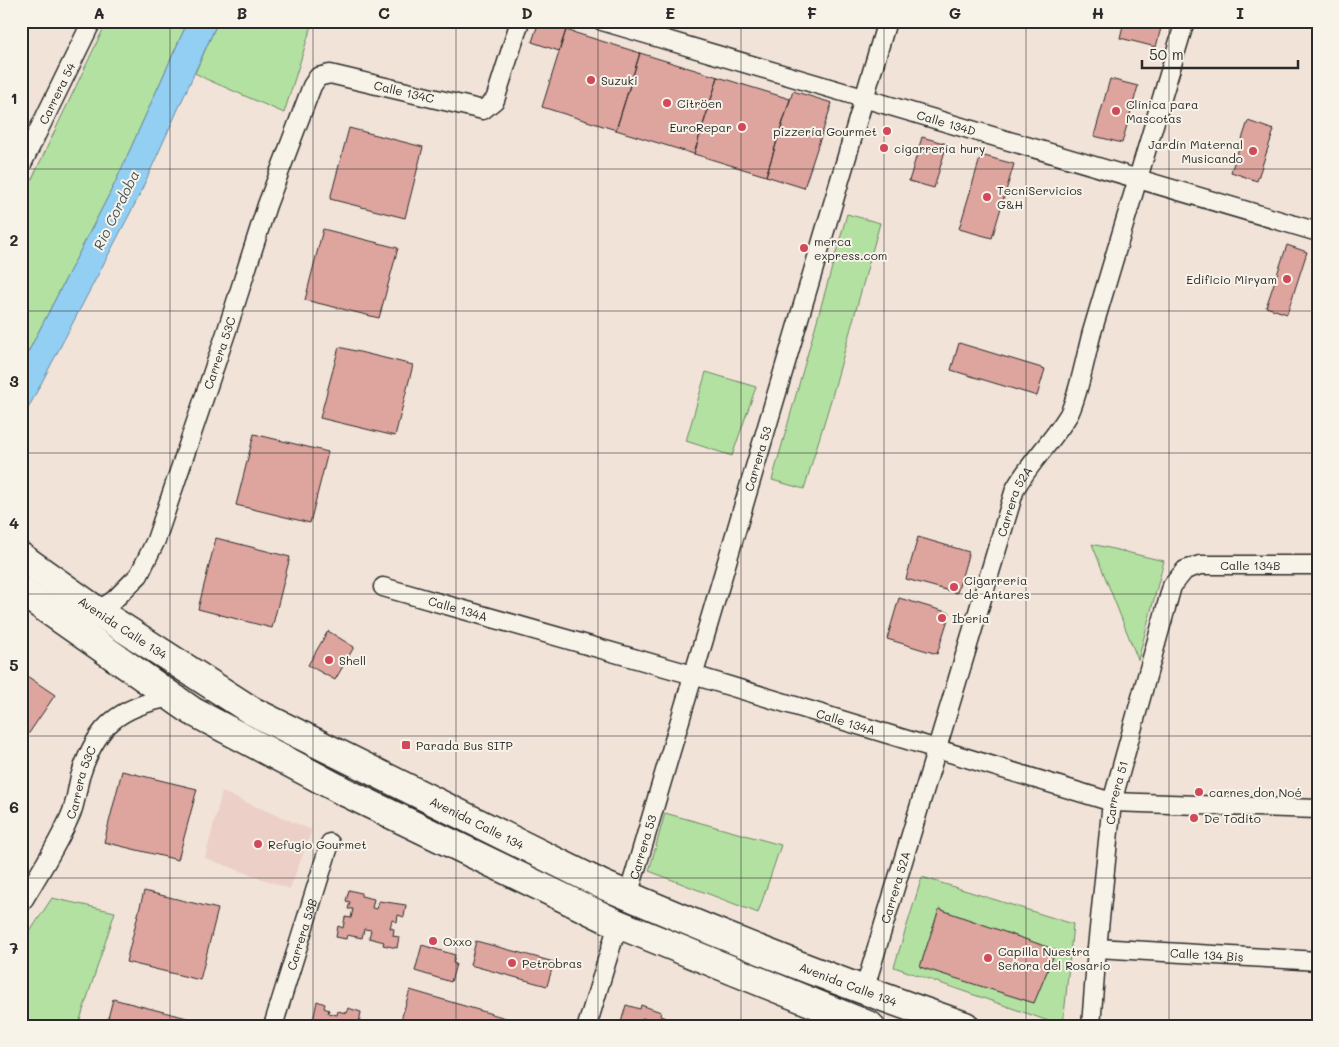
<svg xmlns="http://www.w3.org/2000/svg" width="1339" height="1047" font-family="Mali,sans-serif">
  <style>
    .built { fill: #ecd0c7 }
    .green { fill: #b2e1a1; stroke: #6e8666 }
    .water { fill: #93cef3; stroke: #698da3 }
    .building { fill: #dea49e; stroke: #2b2b2b }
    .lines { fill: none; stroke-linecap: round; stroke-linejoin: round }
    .minor-casing { stroke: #2b2b2b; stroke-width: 21 }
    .primary-casing { stroke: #2b2b2b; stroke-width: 31 }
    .minor { stroke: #f7f3e8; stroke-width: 18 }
    .primary { stroke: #f7f3e8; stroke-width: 28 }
    .grid { fill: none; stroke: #2b2b2b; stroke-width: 1; stroke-opacity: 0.55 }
    .poi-dot { fill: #d1495b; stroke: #f7f3e8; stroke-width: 2 }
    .labels { text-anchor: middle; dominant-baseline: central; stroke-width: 4; stroke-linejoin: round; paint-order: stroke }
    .poi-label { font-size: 12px; fill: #2b2b2b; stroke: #f7f3e8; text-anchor: start }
    .street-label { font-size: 12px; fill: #2b2b2b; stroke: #f7f3e8 }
    .water-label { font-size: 14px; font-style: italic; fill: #45545d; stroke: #f7f3e8 }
    .neatline { fill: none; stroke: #2b2b2b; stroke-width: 2 }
    .grid-label { font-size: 16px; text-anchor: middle; font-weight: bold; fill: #2b2b2b }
  </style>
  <rect width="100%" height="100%" fill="#f2e3d9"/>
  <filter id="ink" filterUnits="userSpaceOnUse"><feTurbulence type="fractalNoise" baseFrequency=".02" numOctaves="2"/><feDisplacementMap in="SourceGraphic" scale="10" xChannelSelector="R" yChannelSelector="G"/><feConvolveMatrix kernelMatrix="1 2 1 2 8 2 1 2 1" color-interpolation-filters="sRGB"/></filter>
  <g filter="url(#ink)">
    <path class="built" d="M222 792 312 830 290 889 205 858Z"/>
    <path class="green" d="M107 21H188L115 183 21 366V202Z
      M218 21H313L284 113 206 79 195 73Z
      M847 214 880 223 831 400 804 489 772 480Z
      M706 372 756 387 732 456 686 441Z
      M1092 544 1164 561 1138 660Z
      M665 813 781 845 758 913 649 871Z
      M922 877 1073 924 1063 1026 894 967Z
      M52 898 115 912 78 1026H21V945Z"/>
    <path class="water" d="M188 21H218L137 200 21 422V366L115 183Z"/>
    <path class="building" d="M539 21 566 30 559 51 532 42Z
      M1124 21H1136L1161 28 1156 47 1120 38Z
      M566 30 640 53 616 130 542 107Z
      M640 53 718 77 694 154 616 130Z
      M718 77 790 99 766 176 694 154Z
      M1110 79 1138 86 1122 143 1094 136Z
      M793 91 832 103 804 188 766 176Z
      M1248 121 1274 130 1257 181 1231 172Z
      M349 128 423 147 405 218 330 199Z
      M922 137 947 144 934 188 909 181Z
      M981 155 1014 164 992 238 959 229Z
      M323 229 398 248 379 318 305 300Z
      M1287 245 1307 252 1287 314 1266 307Z
      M959 343 1045 369 1037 396 951 370Z
      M339 347 413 365 395 436 320 418Z
      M254 434 328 452 310 523 236 505Z
      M918 537 969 552 957 593 906 579Z
      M216 538 290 557 272 628 198 609Z
      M899 598 950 613 937 654 887 639Z
      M328 631 354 647 335 680 308 665Z
      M21 672 55 695 25 739 21 736Z
      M122 771 197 789 178 860 104 842Z
      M349 890 361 893V896L374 899 372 908 377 909 379 901 406 905 404 917 398 915 397 922 392 920 390 928 394 929 393 936 399 937 397 948 383 945 384 942 369 938 371 930 364 929 362 938 347 935 346 939 336 937 338 926 343 928 345 917 351 918 353 909H348L350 902 346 901Z
      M144 891 218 909 200 980 126 962Z
      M939 909 1056 950 1034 1003 920 967Z
      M476 941 554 962 547 986 470 965Z
      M422 945 455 955 453 963 456 964 451 982 415 971Z
      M410 990 533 1026H410L400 1023Z
      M113 999 187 1018 185 1026H106Z
      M317 1001 325 1004 324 1008 329 1010 328 1013 337 1015 338 1011 346 1013 348 1008 361 1012 359 1023 354 1022 353 1026H312Z
      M626 1005 640 1009 641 1005 661 1012 660 1016 672 1020 671 1026H651L652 1021 642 1018 640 1026H620Z"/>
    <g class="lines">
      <defs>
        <g id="minor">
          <path id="s1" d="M602 21 1318 232"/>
          <path id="s2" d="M21 166 92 21"/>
          <path id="s3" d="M383 587 693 675 1112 802 1318 809"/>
          <path id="s4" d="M97 611 114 600 139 575 156 540 228 327 267 205 312 86 318 77 330 74 483 110 495 100 520 21"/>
          <path id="s5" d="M628 896 887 21"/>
          <path id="s6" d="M21 904C38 875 58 845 71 814 76 802 77 789 80 777 96 725 119 707 171 697"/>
          <path id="s7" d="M1097 948 1318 961"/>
          <path id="s8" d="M865 991 869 974 1015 489C1030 462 1053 441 1069 414 1079 394 1086 354 1092 332L1185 21"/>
          <path id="s9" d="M273 1026 330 843"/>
          <path d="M587 1026 618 924"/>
          <path id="s10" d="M1091 1026 1097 948 1112 802 1172 586 1185 570 1200 565H1318"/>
        </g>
        <g id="primary">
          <path id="s11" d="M21 557 97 611 252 711 601 884C721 936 842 984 965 1026"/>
          <path d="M21 591 192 711 347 793 618 924 870 1026"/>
        </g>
      </defs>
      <use href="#minor" class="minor-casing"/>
      <use href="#primary" class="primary-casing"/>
      <use href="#minor" class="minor"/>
      <use href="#primary" class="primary"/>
    </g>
  </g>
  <path class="grid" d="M170 21V1026M313 21V1026M456 21V1026M598 21V1026M741 21V1026M884 21V1026M1026 21V1026M1169 21V1026M21 169H1318M21 311H1318M21 453H1318M21 594H1318M21 736H1318M21 878H1318"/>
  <g class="poi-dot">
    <circle cx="591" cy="80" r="5"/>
    <circle cx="667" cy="103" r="5"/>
    <circle cx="1116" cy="111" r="5"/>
    <circle cx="742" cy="127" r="5"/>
    <circle cx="887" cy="131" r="5"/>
    <circle cx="884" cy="148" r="5"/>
    <circle cx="1253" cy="151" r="5"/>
    <circle cx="987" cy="197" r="5"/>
    <circle cx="804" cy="248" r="5"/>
    <circle cx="1287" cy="279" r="5"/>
    <circle cx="954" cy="587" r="5"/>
    <circle cx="942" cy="618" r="5"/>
    <circle cx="329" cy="660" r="5"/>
    <rect x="401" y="740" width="10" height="10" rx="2.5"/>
    <circle cx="1199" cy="792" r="5"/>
    <circle cx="1194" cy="818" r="5"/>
    <circle cx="258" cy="844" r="5"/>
    <circle cx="433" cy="941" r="5"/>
    <circle cx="988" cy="958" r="5"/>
    <circle cx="512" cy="963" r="5"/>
  </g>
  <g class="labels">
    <g class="poi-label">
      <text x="601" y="80">Suzuki</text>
      <text x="677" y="103">Citröen</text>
      <text x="1126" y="104">Clínica para<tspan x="1126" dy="14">Mascotas</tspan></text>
      <text x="732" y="127" text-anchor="end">EuroRepar</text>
      <text x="877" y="131" text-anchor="end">pizzería Gourmet</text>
      <text x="1243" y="144" text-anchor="end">Jardín Maternal<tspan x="1243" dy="14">Musicando</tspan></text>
      <text x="894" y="148">cigarrería hury</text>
      <text x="997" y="190">TecniServicios<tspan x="997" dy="14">G&amp;H</tspan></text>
      <text x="814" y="241">merca<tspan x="814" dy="14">express.com</tspan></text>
      <text x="1277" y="279" text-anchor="end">Edificio Miryam</text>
      <text x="964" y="580">Cigarrería<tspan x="964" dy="14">de Antares</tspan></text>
      <text x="952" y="618">Iberia</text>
      <text x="339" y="660">Shell</text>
      <text x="416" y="745">Parada Bus SITP</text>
      <text x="1209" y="792">carnes don Noé</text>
      <text x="1204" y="818">De Todito</text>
      <text x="268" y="844">Refugio Gourmet</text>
      <text x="443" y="941">Oxxo</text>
      <text x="998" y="951">Capilla Nuestra<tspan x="998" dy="14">Señora del Rosario</tspan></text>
      <text x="522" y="963">Petrobras</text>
    </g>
    <g class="street-label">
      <text stroke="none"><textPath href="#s4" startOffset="674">Calle 134C</textPath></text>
      <text stroke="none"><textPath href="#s2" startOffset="81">Carrera 54</textPath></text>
      <text stroke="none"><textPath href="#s1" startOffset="359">Calle 134D</textPath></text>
      <text stroke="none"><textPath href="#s4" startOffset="292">Carrera 53C</textPath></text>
      <text stroke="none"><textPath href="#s5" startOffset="456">Carrera 53</textPath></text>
      <text stroke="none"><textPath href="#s8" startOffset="512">Carrera 52A</textPath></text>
      <text stroke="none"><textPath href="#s10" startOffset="536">Calle 134B</textPath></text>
      <text stroke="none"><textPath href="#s3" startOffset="78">Calle 134A</textPath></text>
      <text stroke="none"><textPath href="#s11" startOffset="124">Avenida Calle 134</textPath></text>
      <text stroke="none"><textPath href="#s3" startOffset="482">Calle 134A</textPath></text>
      <text stroke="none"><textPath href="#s6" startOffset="136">Carrera 53C</textPath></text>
      <text stroke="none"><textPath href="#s10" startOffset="235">Carrera 51</textPath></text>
      <text stroke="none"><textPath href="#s11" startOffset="529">Avenida Calle 134</textPath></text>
      <text stroke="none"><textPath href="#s5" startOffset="51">Carrera 53</textPath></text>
      <text stroke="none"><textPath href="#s8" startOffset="108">Carrera 52A</textPath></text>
      <text stroke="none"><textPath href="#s9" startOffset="96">Carrera 53B</textPath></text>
      <text stroke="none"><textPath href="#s7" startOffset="110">Calle 134 Bis</textPath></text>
      <text stroke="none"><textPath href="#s11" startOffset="934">Avenida Calle 134</textPath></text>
    </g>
    <g class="water-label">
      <text transform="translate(116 210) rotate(-64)">Rio Cordoba</text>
    </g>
  </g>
  <rect width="1339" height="1047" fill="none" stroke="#f7f3e8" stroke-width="55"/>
  <path d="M1142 60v8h156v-8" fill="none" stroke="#2b2b2b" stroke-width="2.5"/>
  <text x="1149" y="60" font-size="15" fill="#2b2b2b" stroke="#f7f3e8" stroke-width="4" paint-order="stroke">50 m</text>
  <rect x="28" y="28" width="1284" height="992" class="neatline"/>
  <g class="grid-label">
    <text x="99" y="19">A</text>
    <text x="242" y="19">B</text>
    <text x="384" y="19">C</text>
    <text x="527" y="19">D</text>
    <text x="670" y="19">E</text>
    <text x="812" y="19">F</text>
    <text x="955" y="19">G</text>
    <text x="1098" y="19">H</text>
    <text x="1240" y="19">I</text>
    <text x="14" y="104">1</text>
    <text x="14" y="246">2</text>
    <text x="14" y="387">3</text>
    <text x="14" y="529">4</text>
    <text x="14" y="671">5</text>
    <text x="14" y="813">6</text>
    <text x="14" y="954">7</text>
  </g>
</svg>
